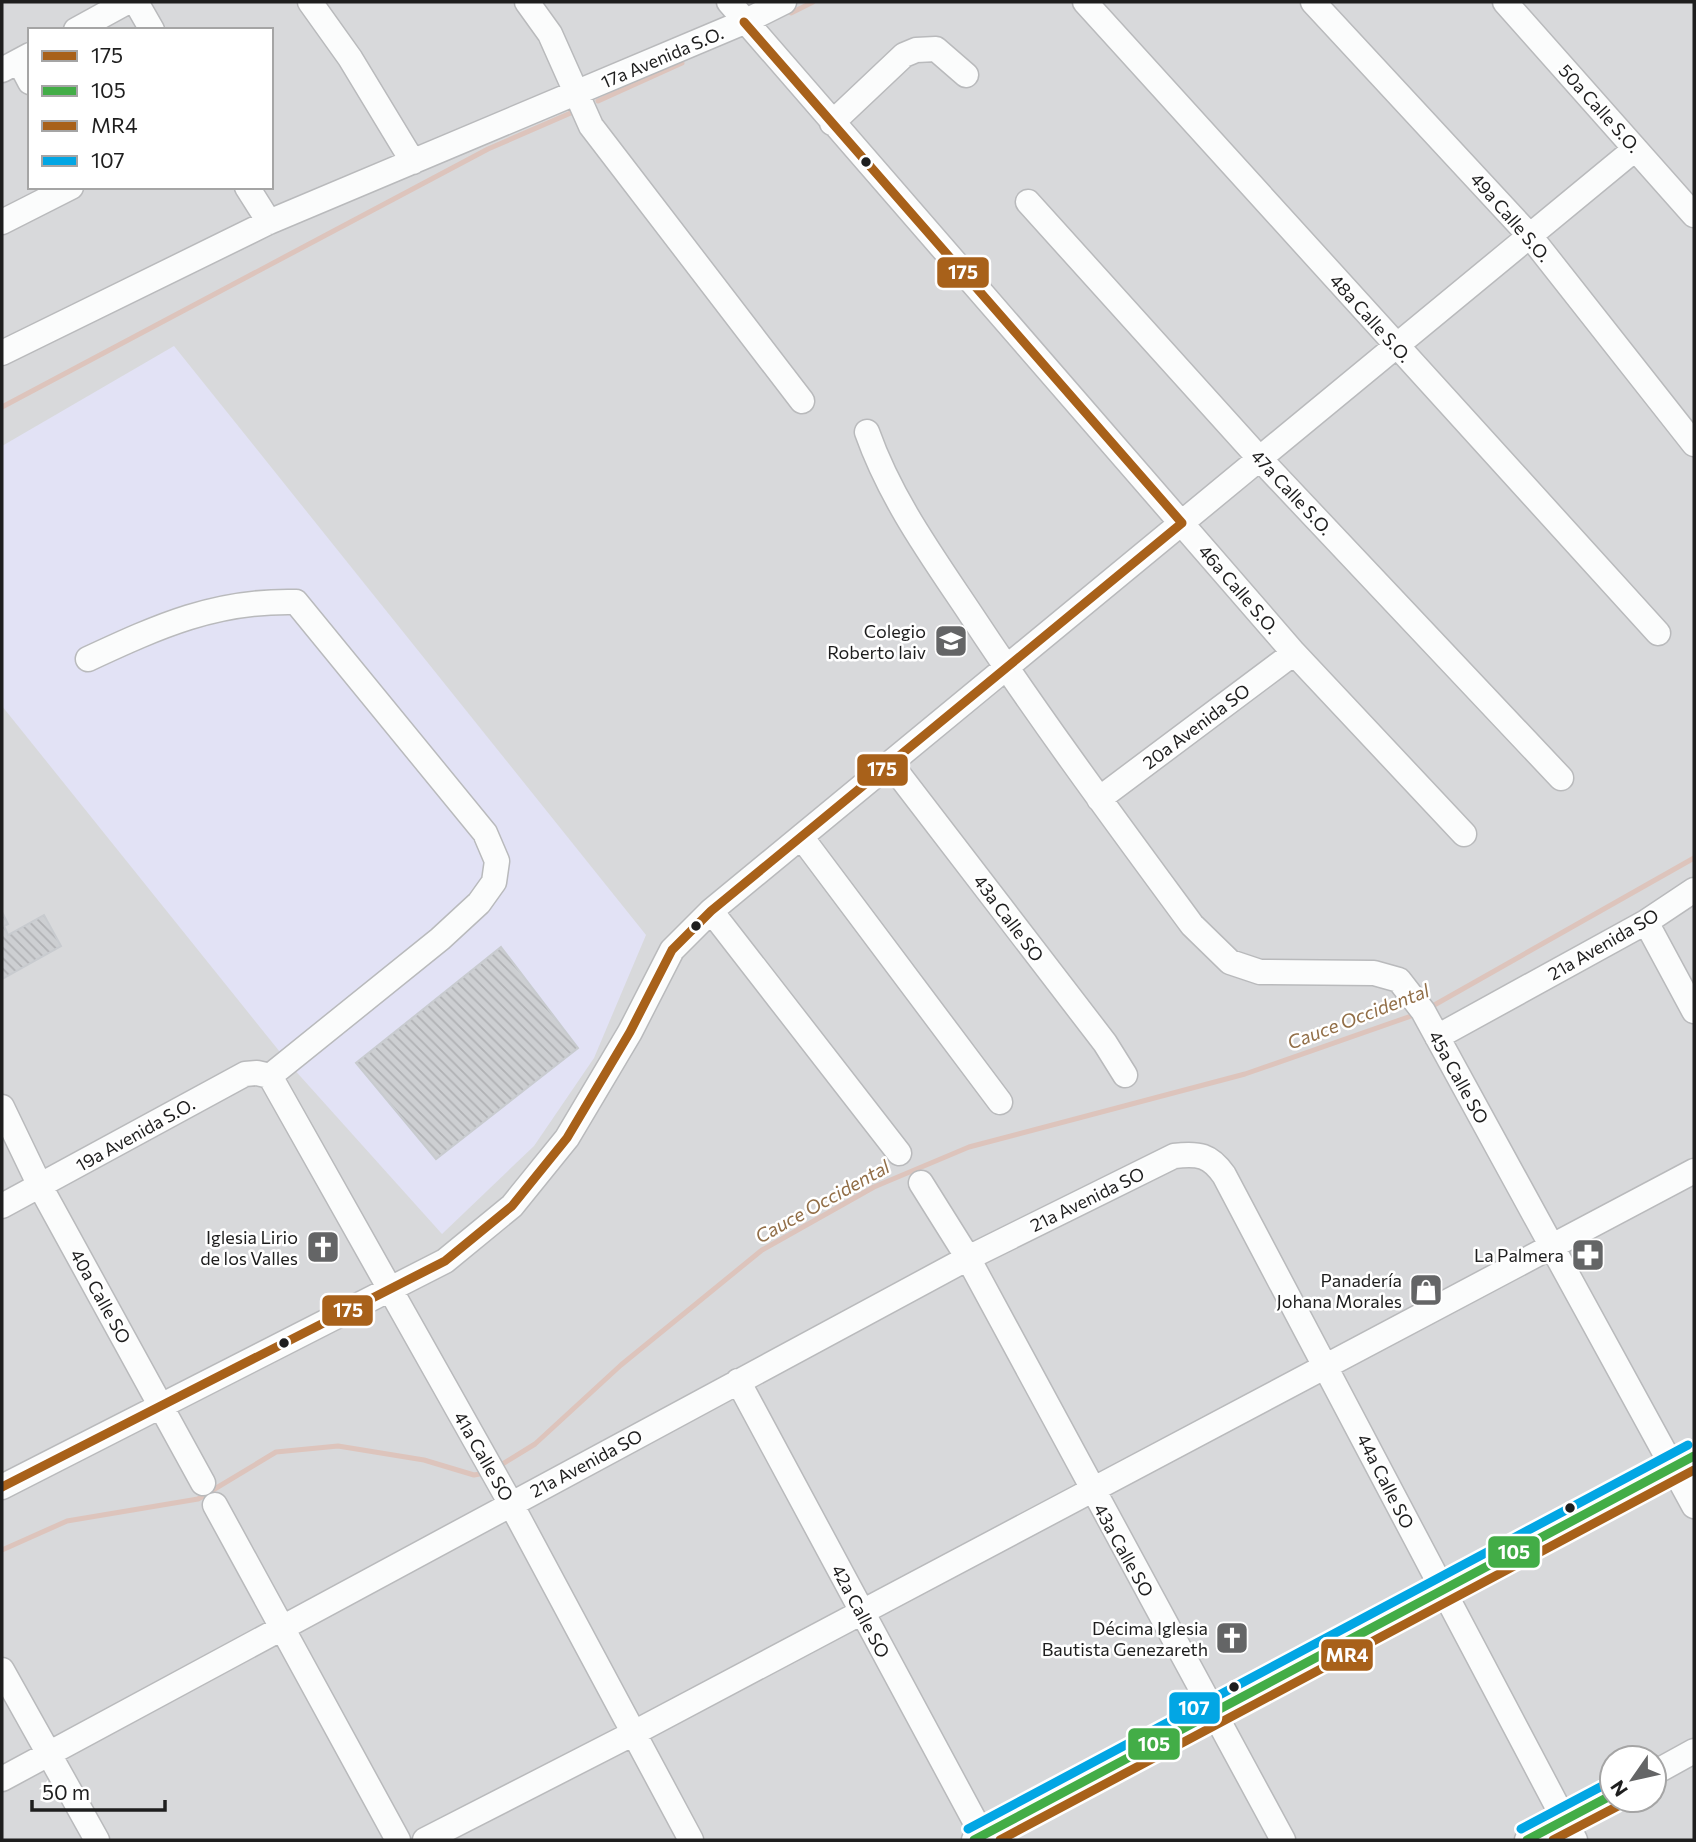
<svg xmlns="http://www.w3.org/2000/svg" width="1696" height="1842" font-family="Commissioner,sans-serif">
  <style>
    .residential { fill: #d8d9db; fill-rule: evenodd }
    .education { fill: #e2e2f5 }
    .lines { fill: none; stroke-linecap: round; stroke-linejoin: round }
    .stream { stroke: #ddc4bc; stroke-width: 5 }
    .building { fill: url(#building-back-hatch); stroke: #c8cbcf; stroke-width: 2 }
    .minor-casing { stroke: #b9babc; stroke-width: 27 }
    .minor { stroke: #fbfcfc; stroke-width: 24 }
    .bus-1-casing { stroke: #fff; stroke-width: 14 }
    .bus-2-casing { stroke: #fff; stroke-width: 14 }
    .bus-3-casing { stroke: #fff; stroke-width: 14 }
    .bus-4-casing { stroke: #fff; stroke-width: 14 }
    .bus-1 { stroke: #a8611a; stroke-width: 9 }
    .bus-2 { stroke: #43ad47; stroke-width: 9 }
    .bus-3 { stroke: #a8611a; stroke-width: 9 }
    .bus-4 { stroke: #02a6e4; stroke-width: 9 }
    .bus-dot { fill: #1e1e1e; stroke: #fff; stroke-width: 2.5 }
    .labels { text-anchor: middle; dominant-baseline: central; stroke-width: 5; stroke-linejoin: round; paint-order: stroke }
    .street-label { font-size: 18px; fill: #1e1e1e; stroke: #fff }
    .poi-label { font-size: 18px; fill: #1e1e1e; stroke: #fff; text-anchor: end }
    .water-label { font-size: 19px; font-style: italic; fill: #916e47; stroke: #fff }
    .line-badge { stroke: #fff; stroke-width: 2.5 }
    .badge-label { font-size: 19px; text-anchor: middle; font-weight: bold; fill: #fff }
  </style>
  <defs>
    <pattern id="building-back-hatch" width="6" height="6" patternUnits="userSpaceOnUse" patternTransform="scale(1.75)"><rect width="6" height="6" fill="#cdcfd2"/><path d="M-1 5l2 2M0 0l6 6M5-1l2 2" fill="none" stroke="#b0b1b4"/></pattern>
  </defs>
  <rect width="100%" height="100%" fill="#e6e8ec"/>
  <path class="residential" d="M2 2H1694V1840H2ZM30 30H271V187H30ZM1612 1758H1654V1800H1612Z"/>
  <path class="education" d="M174 346 646 935 594 1058 534 1146 442 1234 292 1067 2 706V446Z"/>
  <g class="lines">
    <path class="stream" d="M791 13 813 2
      M598 101 682 63
      M2 407 488 149 573 112
      M1429 1008 1694 858
      M496 1468 535 1444 621 1365 762 1250 874 1187 969 1147 1245 1074 1417 1014
      M2 1550 67 1521 198 1499 276 1452 338 1446 424 1460 474 1475 485 1473"/>
  </g>
  <path class="building" d="M2 912 8 924 4 926 8 935 44 915 61 946 2 979Z
    M501 947 578 1048 436 1159 356 1063Z"/>
  <g class="lines">
    <defs>
      <path id="minor" d="M136 2 152 30
        M310 2 350 58 413 162
        M527 2 550 34 591 126 802 401
        M729 2 1294 653 1464 834
        M1085 2 1658 633
        M1313 2 1530 236 1694 444
        M1505 2 1694 215
        M76 30 127 2
        M19 61 30 82
        M2 70 30 55
        M832 123 904 55 916 50 936 49 966 75
        M247 187 269 222
        M1028 202 1260 459 1561 778
        M2 222 71 187
        M2 353 269 222 744 22 784 2
        M867 432C891 500 932 556 972 616 1042 722 1117 823 1192 925L1230 962 1260 972 1374 973 1399 980 1423 1011 1694 1506
        M88 659C159 626 216 600 296 602L485 833 497 861 494 882 479 903 440 939 270 1076
        M890 763 1105 1043 1125 1075
        M1099 799 1294 653
        M802 838 1000 1102
        M711 911 899 1153
        M1646 922 1694 1011
        M1437 1037 1646 922 1694 890
        M270 1076 511 1504 691 1840
        M2 1107 40 1186 203 1483
        M921 1183 968 1258 1283 1840
        M2 1206 245 1074 257 1073 270 1076
        M738 1381 985 1840
        M2 1487 445 1261 512 1206 567 1138 630 1032 672 950 711 911 1635 149
        M215 1505 398 1840
        M2 1670 97 1840
        M1654 1773 1694 1751
        M2 1779 968 1258 1174 1156C1199 1153 1210 1155 1224 1175L1575 1840
        M425 1840 632 1734 1694 1171
        M974 1840 1694 1456
        M1527 1840 1612 1795"/>
    </defs>
    <use href="#minor" class="minor-casing"/>
    <use href="#minor" class="minor"/>
    <defs>
      <path id="bus-1" d="M744 22 1182 523
        M2 1487 445 1261 512 1206 567 1138 630 1032 672 950 711 911 1182 523"/>
      <path id="bus-2" d="M974 1840 1694 1456
        M1527 1840 1612 1795"/>
      <path id="bus-3" d="M1000 1840 1694 1470
        M1553 1840 1618 1806"/>
      <path id="bus-4" d="M968 1829 1688 1445
        M1521 1829 1606 1784"/>
    </defs>
    <use href="#bus-1" class="bus-1-casing"/>
    <use href="#bus-2" class="bus-2-casing"/>
    <use href="#bus-3" class="bus-3-casing"/>
    <use href="#bus-4" class="bus-4-casing"/>
    <use href="#bus-1" class="bus-1"/>
    <use href="#bus-2" class="bus-2"/>
    <use href="#bus-3" class="bus-3"/>
    <use href="#bus-4" class="bus-4"/>
  </g>
  <defs>
    <symbol id="school-square" viewBox="-11 -11 22 22"><rect x="-9" y="-9" width="18" height="18" rx="4" fill="#646566" stroke="#fff"/><path d="M0-5L7-2L0 1L-7-2ZM-4 1L0 2.5L4 1V4Q0 6-4 4Z" fill="#fff"/></symbol>
    <symbol id="church-square" viewBox="-11 -11 22 22"><rect x="-9" y="-9" width="18" height="18" rx="4" fill="#646566" stroke="#fff"/><path d="M-1.2-6h2.4v3.5h3.3v2.4h-3.3V6h-2.4V-.1h-3.3v-2.4h3.3Z" fill="#fff"/></symbol>
    <symbol id="pharmacy-square" viewBox="-11 -11 22 22"><rect x="-9" y="-9" width="18" height="18" rx="4" fill="#646566" stroke="#fff"/><path d="M-2-6h4v4h4v4h-4v4h-4v-4h-4v-4h4Z" fill="#fff"/></symbol>
    <symbol id="shop-square" viewBox="-11 -11 22 22"><rect x="-9" y="-9" width="18" height="18" rx="4" fill="#646566" stroke="#fff"/><path d="M-5-2.5h2.3a2.7 3.5 0 0 1 5.4 0H5L5.5 6h-11ZM-1.5-2.5h3a1.5 2.3 0 0 0-3 0Z" fill="#fff"/></symbol>
  </defs>
  <g fill-rule="evenodd">
    <use href="#school-square" x="932" y="622" width="38" height="38"/>
    <use href="#church-square" x="304" y="1228" width="38" height="38"/>
    <use href="#pharmacy-square" x="1569" y="1236" width="38" height="38"/>
    <use href="#shop-square" x="1407" y="1271" width="38" height="38"/>
    <use href="#church-square" x="1213" y="1619" width="38" height="38"/>
  </g>
  <g class="bus-dot">
    <circle cx="866" cy="162" r="6"/>
    <circle cx="696" cy="926" r="6"/>
    <circle cx="284" cy="1343" r="6"/>
    <circle cx="1570" cy="1508" r="6"/>
    <circle cx="1234" cy="1687" r="6"/>
  </g>
  <g class="labels">
    <g class="street-label">
      <text transform="translate(662 57) rotate(-23)">17a Avenida S.O.</text>
      <text transform="translate(1600 108) rotate(48)">50a Calle S.O.</text>
      <text transform="translate(1511 217) rotate(49)">49a Calle S.O.</text>
      <text transform="translate(1371 318) rotate(48)">48a Calle S.O.</text>
      <text transform="translate(1292 492) rotate(47)">47a Calle S.O.</text>
      <text transform="translate(1239 589) rotate(49)">46a Calle S.O.</text>
      <text transform="translate(1196 726) rotate(-37)">20a Avenida SO</text>
      <text transform="translate(1009 918) rotate(53)">43a Calle SO</text>
      <text transform="translate(1603 944) rotate(-30)">21a Avenida SO</text>
      <text transform="translate(1459 1077) rotate(61)">45a Calle SO</text>
      <text transform="translate(135 1134) rotate(-29)">19a Avenida S.O.</text>
      <text transform="translate(1087 1199) rotate(-26)">21a Avenida SO</text>
      <text transform="translate(101 1296) rotate(61)">40a Calle SO</text>
      <text transform="translate(484 1456) rotate(60)">41a Calle SO</text>
      <text transform="translate(586 1463) rotate(-28)">21a Avenida SO</text>
      <text transform="translate(1386 1481) rotate(63)">44a Calle SO</text>
      <text transform="translate(1124 1550) rotate(61)">43a Calle SO</text>
      <text transform="translate(861 1611) rotate(62)">42a Calle SO</text>
    </g>
    <g class="poi-label">
      <text x="926" y="631">Colegio<tspan x="926" dy="21">Roberto laiv</tspan></text>
      <text x="298" y="1237">Iglesia Lirio<tspan x="298" dy="21">de los Valles</tspan></text>
      <text x="1564" y="1255">La Palmera</text>
      <text x="1402" y="1280">Panadería<tspan x="1402" dy="21">Johana Morales</tspan></text>
      <text x="1208" y="1628">Décima Iglesia<tspan x="1208" dy="21">Bautista Genezareth</tspan></text>
    </g>
    <g class="water-label">
      <text transform="translate(1358 1016) rotate(-21)">Cauce Occidental</text>
      <text transform="translate(822 1201) rotate(-29)">Cauce Occidental</text>
    </g>
  </g>
  <g class="line-badge">
    <rect x="936" y="256" width="54" height="33" rx="7" fill="#a8611a"/>
    <rect x="856" y="753" width="53" height="34" rx="7" fill="#a8611a"/>
    <rect x="321" y="1294" width="53" height="33" rx="7" fill="#a8611a"/>
    <rect x="1487" y="1535" width="54" height="34" rx="7" fill="#43ad47"/>
    <rect x="1320" y="1638" width="54" height="34" rx="7" fill="#a8611a"/>
    <rect x="1168" y="1691" width="53" height="34" rx="7" fill="#02a6e4"/>
    <rect x="1127" y="1727" width="54" height="34" rx="7" fill="#43ad47"/>
  </g>
  <g class="badge-label">
    <text x="963" y="279">175</text>
    <text x="882" y="776">175</text>
    <text x="348" y="1317">175</text>
    <text x="1514" y="1559">105</text>
    <text x="1347" y="1662">MR4</text>
    <text x="1194" y="1715">107</text>
    <text x="1154" y="1751">105</text>
  </g>
  <rect width="1696" height="1842" fill="none" stroke="#1e1e1e" stroke-width="7"/>
  <rect x="28" y="28" width="245" height="161" fill="#ffffff" stroke="#a5a5a5" stroke-width="2"/>
  <rect x="42" y="51" width="35" height="10" fill="#a8611a" stroke="#a5a5a5" stroke-width="2"/>
  <text x="91" y="63" font-size="21" fill="#1e1e1e">175</text>
  <rect x="42" y="86" width="35" height="10" fill="#43ad47" stroke="#a5a5a5" stroke-width="2"/>
  <text x="91" y="98" font-size="21" fill="#1e1e1e">105</text>
  <rect x="42" y="121" width="35" height="10" fill="#a8611a" stroke="#a5a5a5" stroke-width="2"/>
  <text x="91" y="133" font-size="21" fill="#1e1e1e">MR4</text>
  <rect x="42" y="156" width="35" height="10" fill="#02a6e4" stroke="#a5a5a5" stroke-width="2"/>
  <text x="91" y="168" font-size="21" fill="#1e1e1e">107</text>
  <g transform="translate(1633 1779) rotate(236)"><circle r="33" fill="#ffffff" stroke="#a5a5a5" stroke-width="2"/>
  <path d="M0-5L12 26L0 18L-12 26Z" fill="#646566"/>
  <text y="-10" font-size="19" font-weight="bold" text-anchor="middle" fill="#1e1e1e">N</text>
  </g>
  <path d="M32 1800v10h133v-10" fill="none" stroke="#1e1e1e" stroke-width="3.5"/>
  <text x="42" y="1800" font-size="21" fill="#1e1e1e" stroke="#ffffff" stroke-width="5" paint-order="stroke">50 m</text>
</svg>
